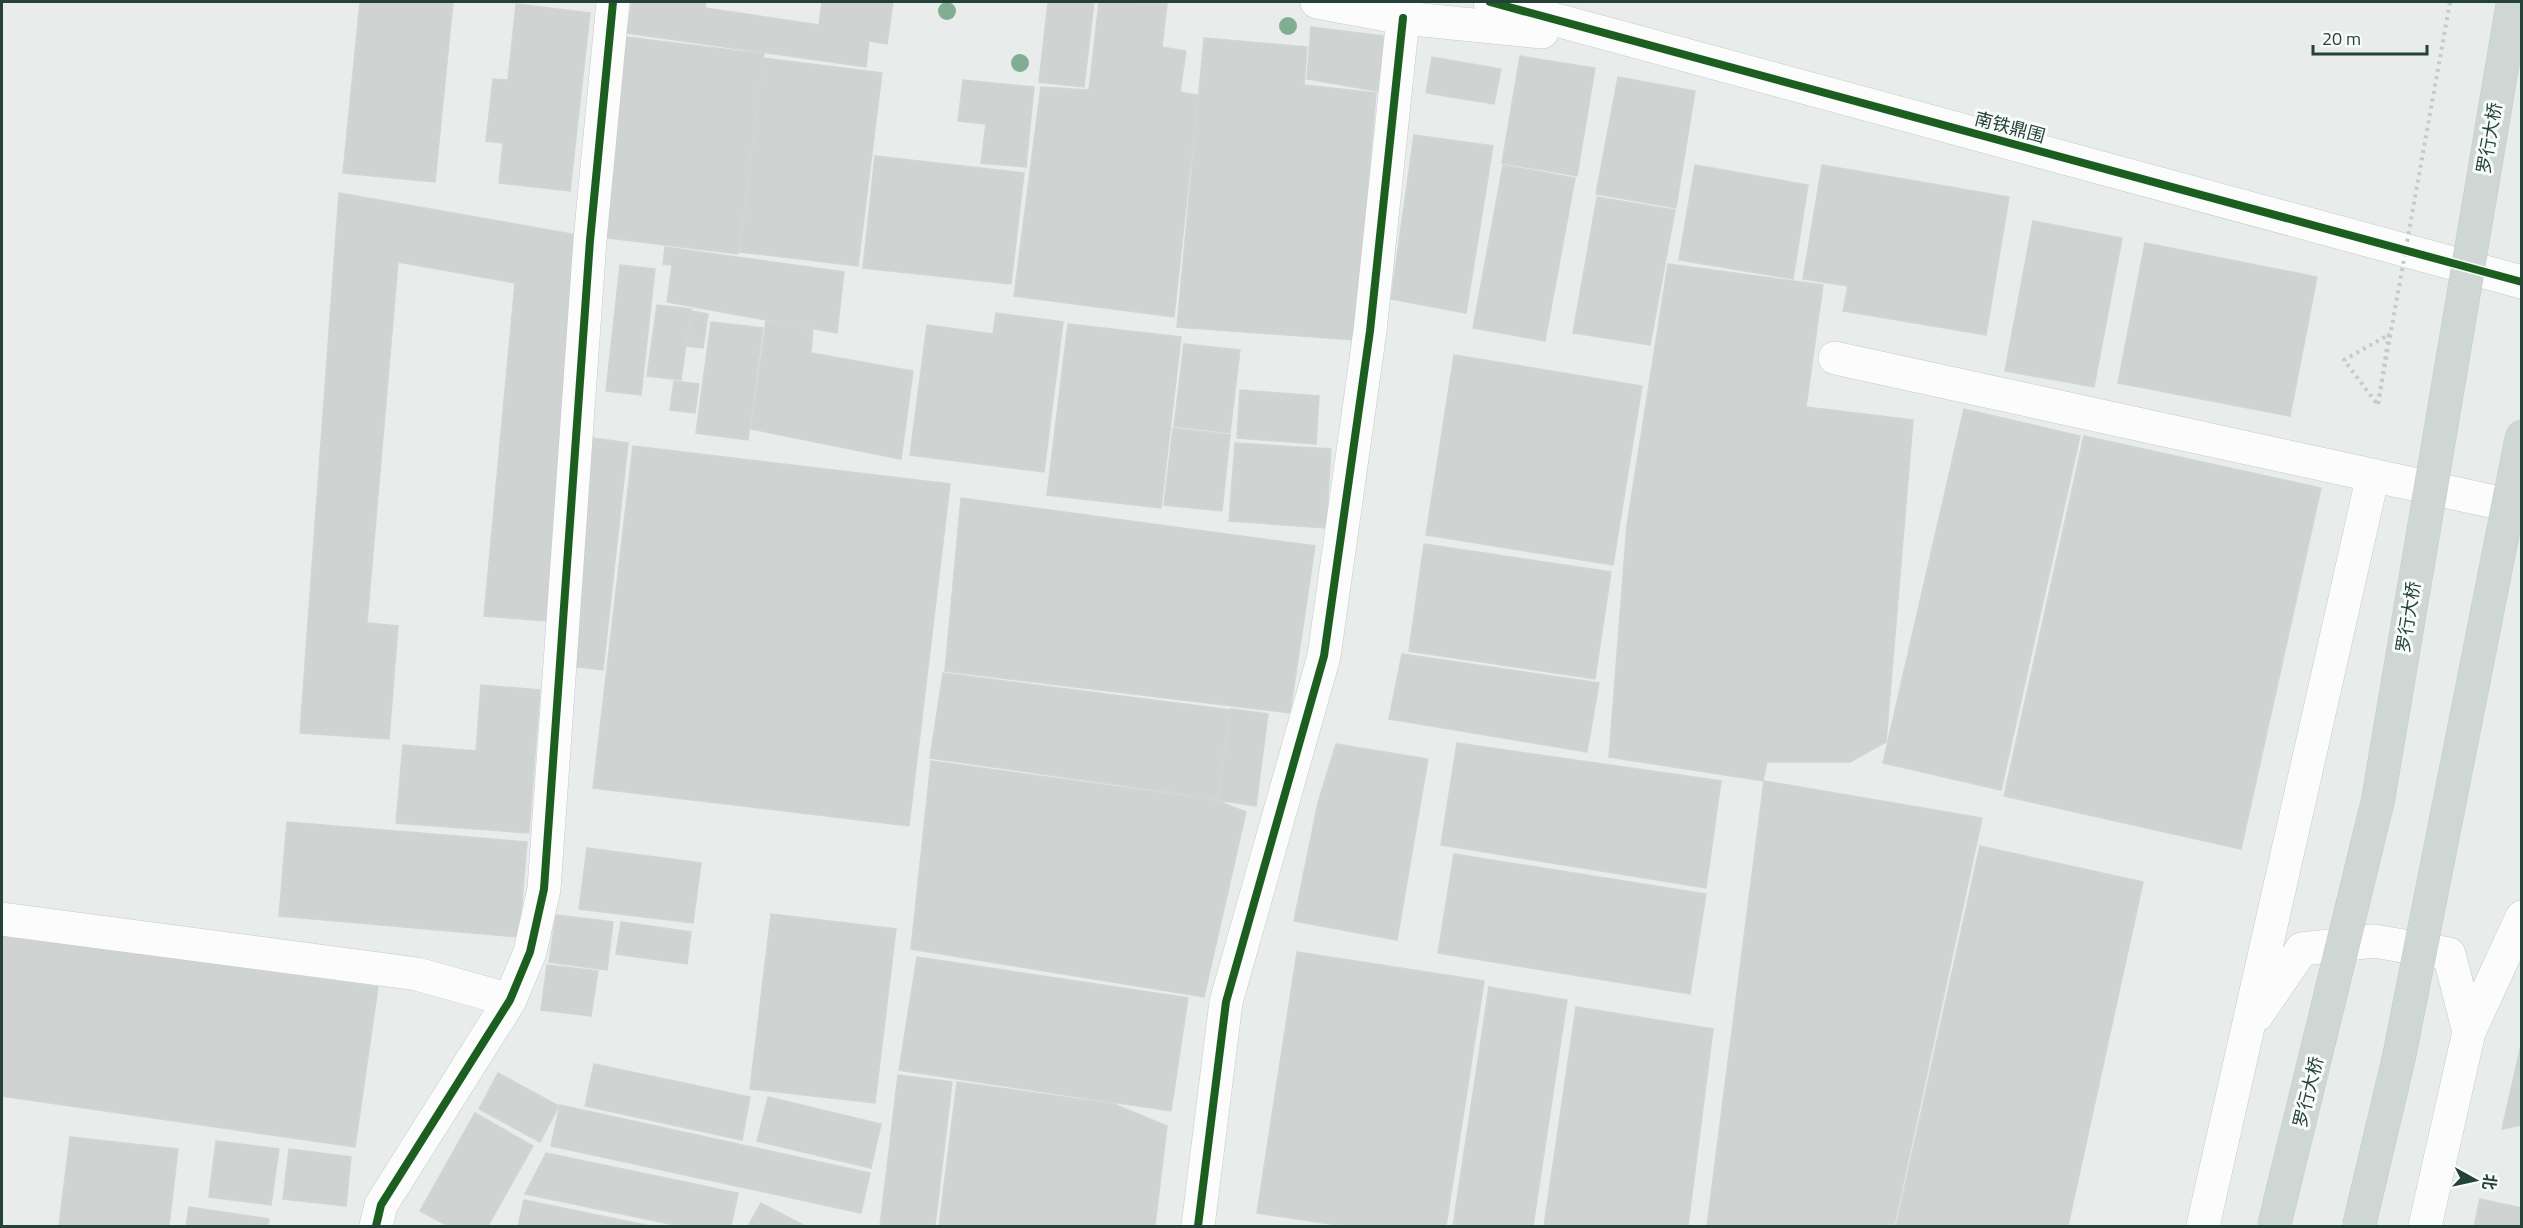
<svg xmlns="http://www.w3.org/2000/svg" width="2523" height="1228" font-family="'Titillium Web','Noto Sans SC',sans-serif">
  <style>
    .building { fill: #cfd4d2; stroke: #d1d6d4; stroke-width: 1.5 }
    .lines { fill: none; stroke-linecap: round; stroke-linejoin: round }
    .minor-casing { stroke: #c5cac8; stroke-width: 34 }
    .path { stroke: #c3ccca; stroke-width: 4; stroke-dasharray: 3 4.5; stroke-linecap: butt }
    .minor { stroke: #fcfcfc; stroke-width: 33 }
    .major-bridge-casing { stroke: #c3ccc9; stroke-width: 34; stroke-linecap: butt }
    .path-bridge { stroke: #c3ccca; stroke-width: 4; stroke-dasharray: 3 4.5; stroke-linecap: butt }
    .major-bridge { stroke: #cfd7d5; stroke-width: 33 }
    .cycleway-casing { stroke: #f7fbf9; stroke-width: 11 }
    .cycleway { stroke: #1b5e20; stroke-width: 8 }
    .tree { fill: #81ae93 }
    .labels { text-anchor: middle; dominant-baseline: central; stroke-width: 6; stroke-linejoin: round; paint-order: stroke }
    .street-label { font-size: 18px; fill: #24423a; stroke: #f7fbf9 }
  </style>
  <rect width="100%" height="100%" fill="#e8edeb"/>
  <path class="building" d="M360 2H453L435 182 343 173Z
    M632 2H706L705 8 819 25 822 2H893L887 44 869 41 866 67 627 33Z
    M1048 2H1094L1084 87 1039 82Z
    M1099 2 1167 4 1162 47 1186 51 1180 92 1198 95 1174 317 1014 296 1041 87 1089 90Z
    M516 4 590 13 570 191 499 183 503 143 486 141 493 79 508 80Z
    M1311 27 1383 36V92L1307 79Z
    M626 37 764 54 738 254 601 237Z
    M1204 38 1307 47 1304 85 1376 93 1355 340 1177 327Z
    M1520 56 1595 68 1577 176 1502 163Z
    M1432 57 1501 69 1494 104 1426 93Z
    M763 58 882 73 858 266 740 252Z
    M1618 77 1695 91 1676 208 1596 194Z
    M963 80 1034 87 1026 167 981 163 986 124 958 121Z
    M1414 135 1493 146 1466 313 1391 299Z
    M875 156 1024 173 1011 284 863 268Z
    M1503 165 1575 178 1545 341 1473 328Z
    M1695 165 1808 185 1793 279 1679 260Z
    M1822 165 2009 197 1986 335 1843 311 1848 286 1803 279Z
    M339 193 578 235 548 621 484 616 515 283 398 262 367 623 398 626 389 739 300 733Z
    M1597 197 1675 210 1650 345 1573 333Z
    M2033 221 2122 238 2094 387 2005 371Z
    M2145 243 2317 277 2290 416 2118 383Z
    M665 247 844 272 837 333 667 302 672 265 663 264Z
    M1668 264 1823 285 1806 407 1913 420 1886 742 1850 762H1767L1763 781 1609 757 1627 525Z
    M620 265 655 269 641 395 606 391Z
    M657 305 691 309 681 380 647 376Z
    M692 311 708 314 703 348 687 346Z
    M996 313 1063 322 1044 472 910 455 927 325 993 334Z
    M766 321 813 329 811 353 913 371 901 459 751 429Z
    M711 322 763 328 748 440 696 433Z
    M1068 324 1181 337 1161 508 1047 495Z
    M1184 344 1240 350 1230 433 1174 426Z
    M1454 355 1642 386 1613 565 1426 535Z
    M674 381 699 384 695 413 670 410Z
    M1240 390 1319 396 1316 444 1237 438Z
    M1964 409 2080 436 2001 790 1883 763Z
    M1173 428 1230 435 1222 511 1164 505Z
    M2084 436 2321 488 2241 849 2004 796Z
    M593 438 628 443 603 670 571 666Z
    M1235 443 1331 449 1326 528 1229 521Z
    M633 446 950 484 909 826 593 788Z
    M961 498 1315 546 1290 713 945 671Z
    M1424 544 1611 572 1595 679 1409 651Z
    M1402 654 1599 683 1587 752 1389 719Z
    M943 673 1230 710 1217 799 930 758Z
    M481 685 540 690 529 833 396 823 403 745 476 751Z
    M1231 709 1268 714 1256 806 1218 800Z
    M1457 743 1721 781 1706 888 1441 845Z
    M1336 744 1428 759 1397 940 1294 921 1318 803Z
    M931 761 1215 800 1246 812 1204 997 911 949Z
    M1764 781 1982 818 1894 1226H1707Z
    M287 822 527 842 519 937 279 916Z
    M1980 846 2143 882 2068 1226H1896Z
    M587 848 701 863 693 923 579 909Z
    M1454 854 1706 894 1690 994 1438 953Z
    M771 914 896 929 875 1103 750 1089Z
    M556 915 613 922 607 970 549 962Z
    M621 922 691 932 687 964 616 954Z
    M2 933 378 987 355 1147 2 1096Z
    M1297 952 1484 981 1446 1226H1344L1257 1213Z
    M917 957 1188 998 1171 1111 899 1070Z
    M547 965 598 971 591 1016 541 1010Z
    M1489 987 1567 1000 1533 1226H1453Z
    M1576 1007 1713 1029 1688 1226H1544Z
    M2522 1040V1125L2502 1129Z
    M594 1064 750 1097 742 1140 585 1106Z
    M498 1073 559 1106 540 1142 479 1109Z
    M898 1075 952 1082 935 1226H880Z
    M957 1082 1114 1104 1167 1126 1155 1226H939Z
    M768 1097 881 1124 871 1168 757 1141Z
    M560 1105 870 1173 861 1213 551 1146Z
    M475 1113 533 1146 488 1226H448L420 1211Z
    M70 1137 178 1149 169 1226H59Z
    M216 1141 279 1149 271 1205 209 1197Z
    M289 1149 351 1157 346 1206 283 1199Z
    M546 1153 738 1193 731 1226H680L525 1194Z
    M2480 1199 2522 1208V1226H2474Z
    M524 1200 650 1226H518Z
    M761 1203 805 1226H748Z
    M189 1207 269 1219 268 1226H186Z"/>
  <g class="lines">
    <defs>
      <path id="minor" d="M1317 2 1403 18 1542 32
        M1490 2 2522 282
        M1835 358 2522 508
        M2 919 417 974 510 1000
        M2257 1015 2302 949 2374 941 2449 954 2469 1032 2425 1226
        M2469 1032 2522 917
        M376 1226 381 1205 510 1000 530 952 544 889 590 240 613 2
        M1198 1226 1226 1002 1324 656 1370 331 1403 18
        M2203 1226 2373 475"/>
    </defs>
    <use href="#minor" class="minor-casing"/>
    <path class="path" d="M2389 334 2378 405 2344 360 2390 334"/>
    <use href="#minor" class="minor"/>
    <defs>
      <path id="major-bridge" d="M2274 1226 2378 800 2513 2
        M2359 1226 2399 1057 2522 436"/>
    </defs>
    <use href="#major-bridge" class="major-bridge-casing"/>
    <path class="path-bridge" d="M2378 404 2450 2"/>
    <use href="#major-bridge" class="major-bridge"/>
    <defs>
      <path id="cycleway" d="M1490 2 2522 282
        M376 1226 381 1205 510 1000 530 952 544 889 590 240 613 2
        M1198 1226 1226 1002 1324 656 1370 331 1403 18"/>
    </defs>
    <use href="#cycleway" class="cycleway-casing"/>
    <use href="#cycleway" class="cycleway"/>
  </g>
  <g class="tree">
    <circle cx="947" cy="11" r="9"/>
    <circle cx="1288" cy="26" r="9"/>
    <circle cx="1020" cy="63" r="9"/>
  </g>
  <g class="labels">
    <g class="street-label">
      <text transform="translate(2010 127) rotate(15)">南铁鼎围</text>
      <text transform="translate(2489 138) rotate(-80)">罗行大桥</text>
      <text transform="translate(2408 617) rotate(-81)">罗行大桥</text>
      <text transform="translate(2308 1092) rotate(-76)">罗行大桥</text>
    </g>
  </g>
  <rect width="2523" height="1228" fill="none" stroke="#24423a" stroke-width="6"/>
  <g transform="translate(2475 1180) rotate(98)" stroke="#f7fbf9" stroke-width="4.5" paint-order="stroke">
  <path d="M0-4.5L10 22L0 15L-10 22Z" fill="#24423a"/>
  <text y="-9" font-size="16" font-weight="bold" text-anchor="middle" fill="#24423a">北</text>
  </g>
  <path d="M2313 45v9h114v-9" fill="none" stroke="#24423a" stroke-width="3"/>
  <text x="2322" y="45" font-size="18" fill="#24423a" stroke="#f7fbf9" stroke-width="4.5" paint-order="stroke">20 m</text>
</svg>
